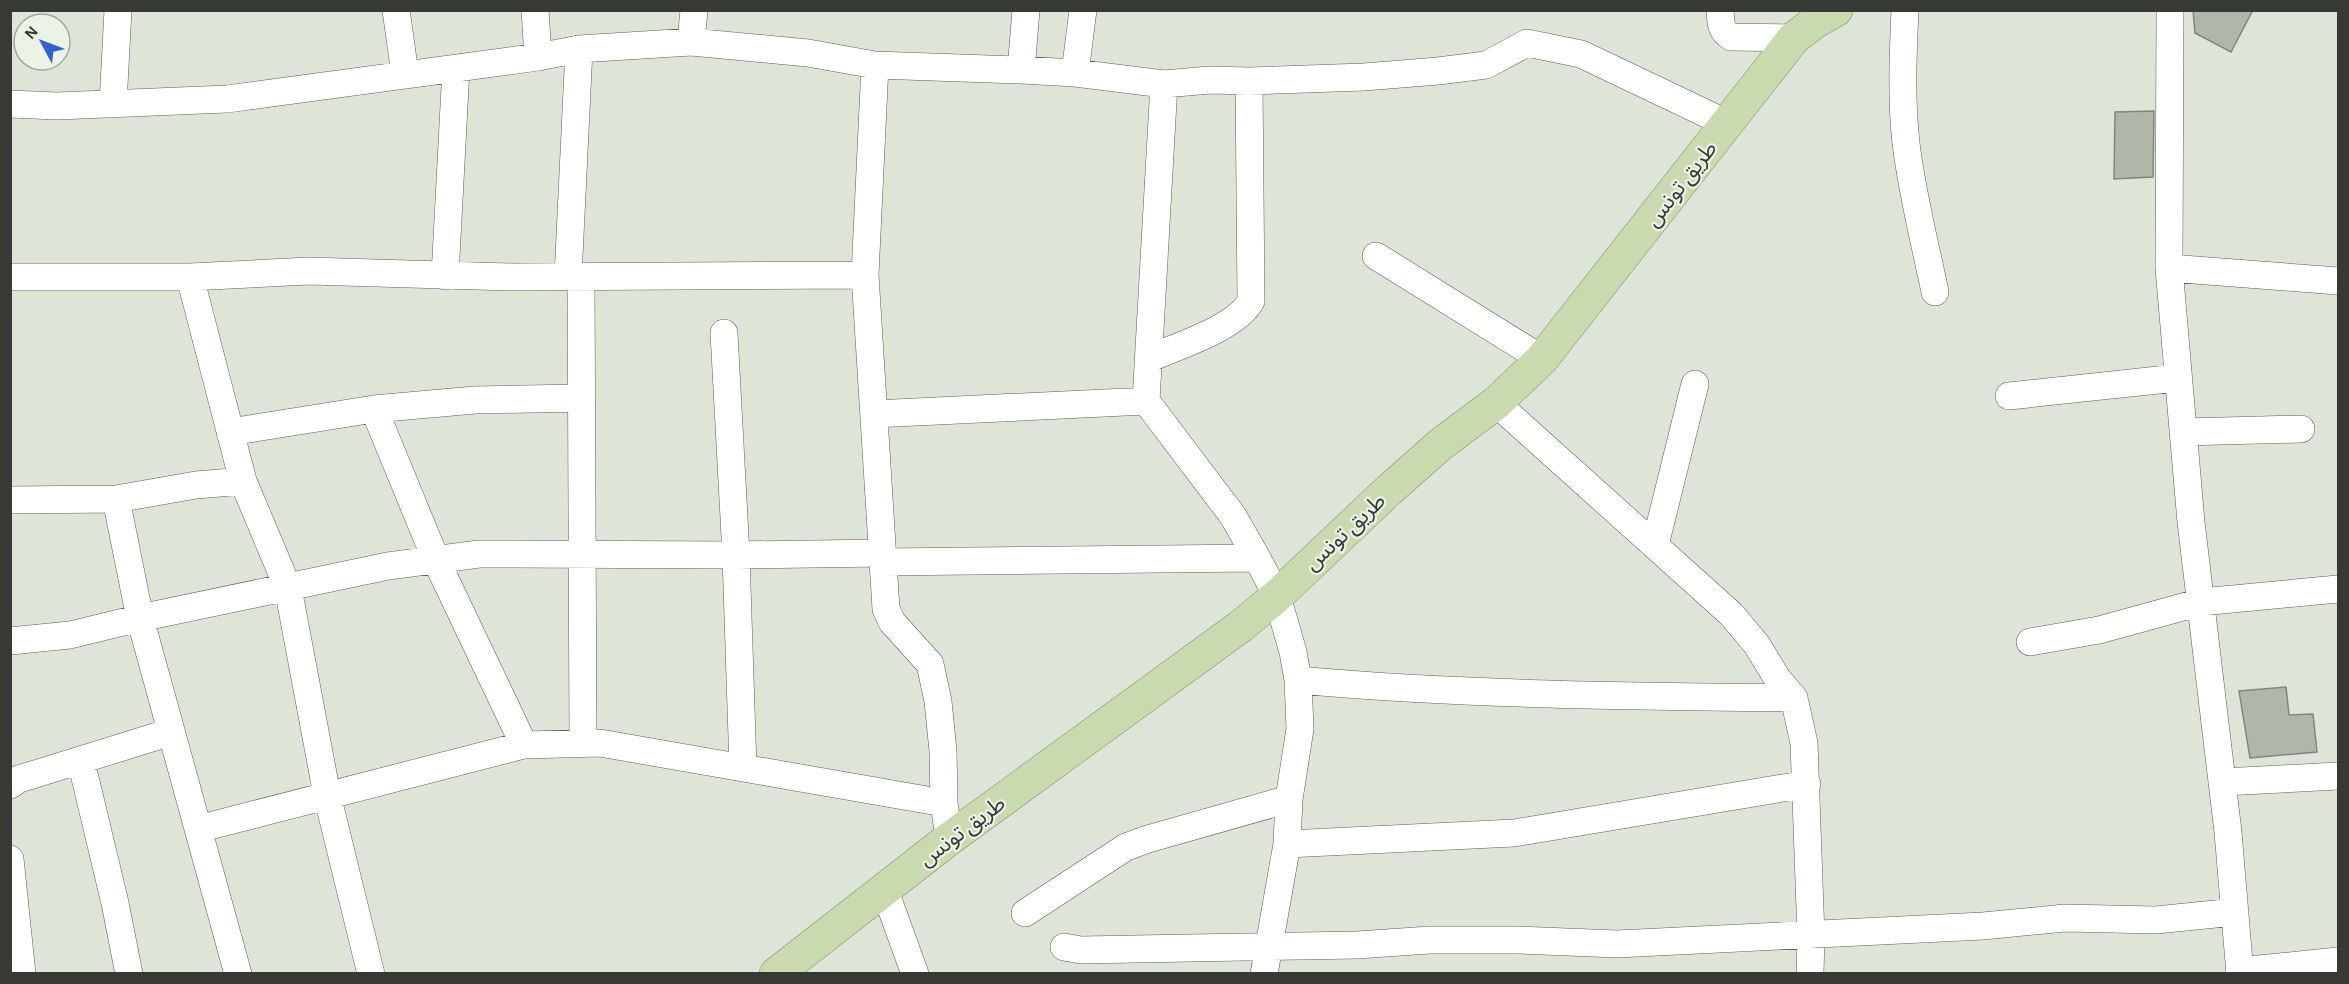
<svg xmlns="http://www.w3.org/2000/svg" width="2349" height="984" font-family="'Alegreya Sans','Noto Sans Arabic',sans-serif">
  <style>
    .building { fill: #b1b6aa; stroke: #81867b; stroke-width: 1.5 }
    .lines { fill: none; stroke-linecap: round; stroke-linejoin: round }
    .minor-casing { stroke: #5b6055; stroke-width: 28 }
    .major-casing { stroke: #7e9161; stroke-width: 34 }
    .minor { stroke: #fff; stroke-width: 27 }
    .major { stroke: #c9daaf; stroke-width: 33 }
    .labels { text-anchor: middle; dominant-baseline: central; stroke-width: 4.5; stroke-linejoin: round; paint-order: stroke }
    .street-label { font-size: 22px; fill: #363934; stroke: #ecf2e5 }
  </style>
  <rect width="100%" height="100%" fill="#dfe4d8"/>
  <path class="building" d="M2193 10H2253L2231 52 2195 33Z
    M2154 111 2153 177 2114 179 2115 112Z
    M2286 687 2289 715 2313 714 2317 752 2250 758 2239 691Z"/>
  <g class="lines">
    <defs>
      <path id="minor" d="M396 10 405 74
        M535 10 538 57
        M1720 10C1721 23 1720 30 1731 37L1794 38
        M1905 10C1903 54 1901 100 1906 143 1912 194 1925 243 1935 292
        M2170 10 2169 268 2191 522 2228 832 2240 974
        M691 42 694 10
        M875 65 865 275 886 609 892 622 930 664 938 701 943 751 944 803 949 839
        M1021 70 1026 10
        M1075 73 1083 10
        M1164 84 1146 401 1233 516 1257 558 1277 596 1293 652 1298 680 1300 729 1289 799 1287 844 1264 974
        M10 104 57 106 227 99 538 57 579 49 691 42 808 53 875 65 1021 70 1075 73 1164 84 1210 80 1249 81 1364 77 1438 71 1486 65 1527 43 1581 54 1728 124
        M113 104 118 10
        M1376 256 1542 359
        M2169 268 2338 281
        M445 276 456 68
        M10 277H190L309 271 513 277 865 275
        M190 277 243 481 288 588 327 795 371 974
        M568 277 579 49
        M581 277 583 743
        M724 333 736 555 743 768
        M1150 358C1178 346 1236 328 1251 301L1249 81
        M2009 396 2177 378
        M1496 403 1731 614 1757 645 1777 678 1794 698 1804 743 1811 936 1810 974
        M374 409 436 560 524 745
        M874 414 1146 401
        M230 432 374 409 475 400 581 398
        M2183 432 2301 429
        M10 500 116 499
        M1655 545 1695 384
        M883 562 1257 558
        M10 641 70 635 140 618 388 566 479 554 736 555 882 553
        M2030 642 2099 630 2201 602 2338 589
        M1298 680C1463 695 1628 696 1794 698
        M81 761 115 903 129 974
        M2223 782 2338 776
        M10 785 19 779 171 732
        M198 829 524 745 600 743 944 803
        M1287 844 1514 833 1807 784
        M10 859 22 974
        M885 891 915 974
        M1025 913 1126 847 1148 839 1289 799
        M1064 947 1081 950 1357 945 1430 940H1518L1617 944 1983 926 2065 918 2156 920 2235 912
        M2239 971 2338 961
        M238 974 140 618 116 499 196 485 243 481"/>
      <path id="major" d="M776 974 949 839 1241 626 1277 596 1389 490 1441 444 1496 403 1542 359 1794 38 1815 22 1836 10"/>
    </defs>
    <use href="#minor" class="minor-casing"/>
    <use href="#major" class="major-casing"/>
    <use href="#minor" class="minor"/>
    <use href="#major" class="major"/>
  </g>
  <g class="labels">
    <g class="street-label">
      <text transform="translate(1681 184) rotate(-52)">طريق تونس</text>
      <text transform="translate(1345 532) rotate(-43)">طريق تونس</text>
      <text transform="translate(962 831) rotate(-37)">طريق تونس</text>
    </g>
  </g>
  <rect width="2349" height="984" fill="none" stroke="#363934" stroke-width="24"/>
  <g transform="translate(42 42) rotate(311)"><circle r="28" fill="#ecf2e5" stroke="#a3a89e" stroke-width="1.5"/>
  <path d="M0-4.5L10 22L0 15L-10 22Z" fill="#3460d0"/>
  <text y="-9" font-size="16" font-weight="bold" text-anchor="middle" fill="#363934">N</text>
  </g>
</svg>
